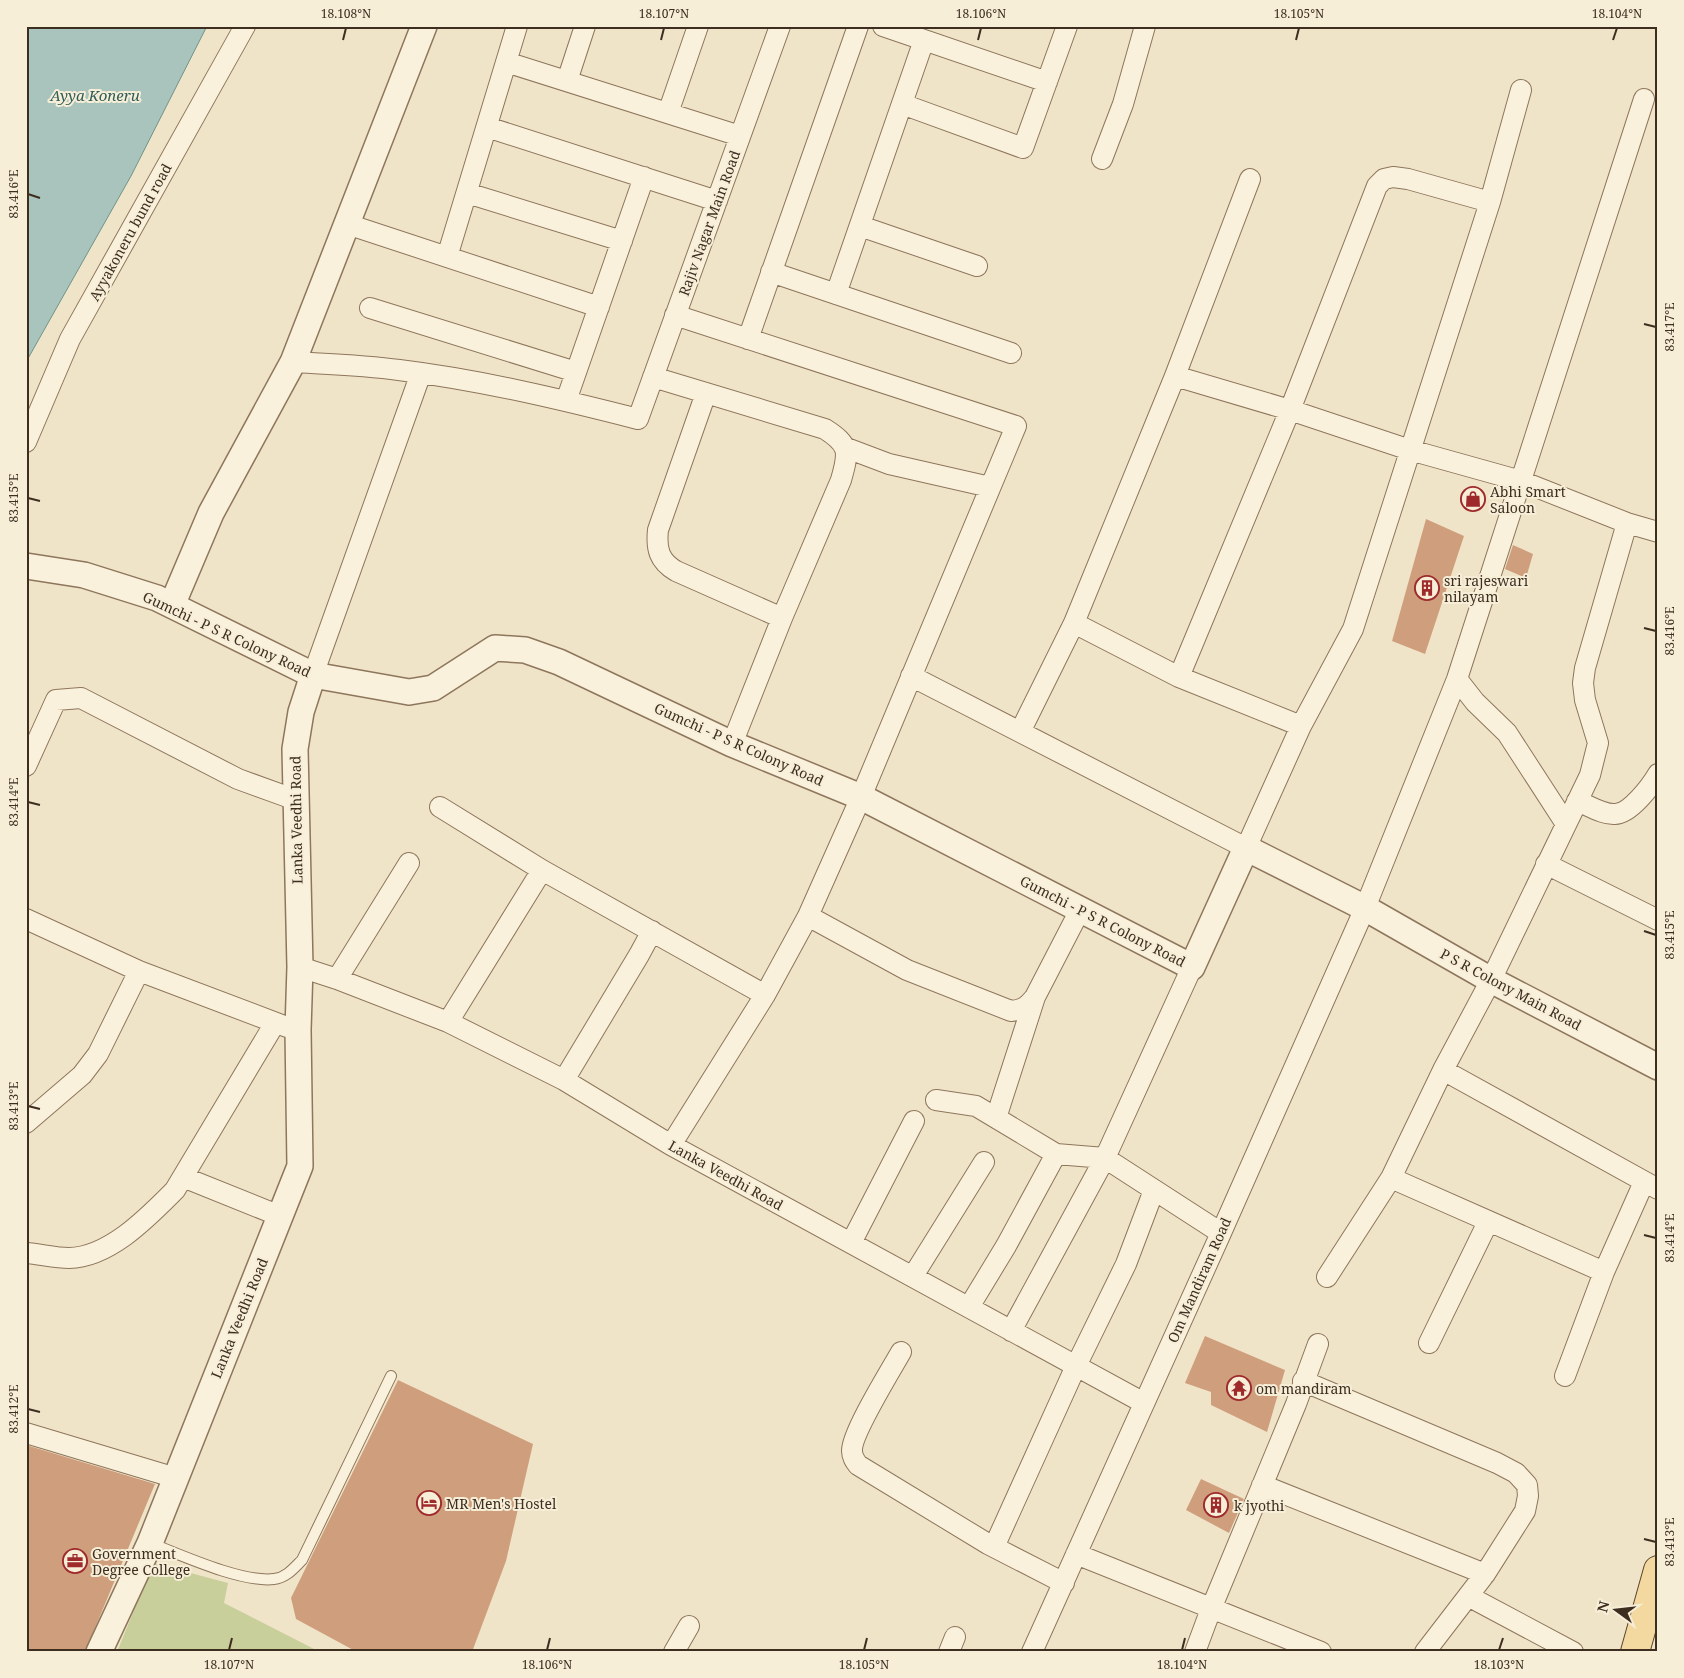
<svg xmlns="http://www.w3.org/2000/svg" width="1684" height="1678" font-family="'Noto Serif',serif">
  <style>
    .green { fill: #c9cf9b }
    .water { fill: #a9c4bc; stroke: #6f938a }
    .building { fill: #cf9f7d }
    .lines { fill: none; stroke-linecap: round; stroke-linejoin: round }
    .service-casing { stroke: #8d765c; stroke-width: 12 }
    .minor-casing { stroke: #8d765c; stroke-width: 22 }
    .tertiary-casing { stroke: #8d765c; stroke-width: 28 }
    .primary-casing { stroke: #5b4430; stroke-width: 30 }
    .service { stroke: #faf1dc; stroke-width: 10 }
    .minor { stroke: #faf1dc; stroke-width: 20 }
    .tertiary { stroke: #faf1dc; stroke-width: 25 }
    .primary { stroke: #f3d9a0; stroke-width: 28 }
    .ticks { fill: none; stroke: #3d2e20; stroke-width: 2 }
    .labels { text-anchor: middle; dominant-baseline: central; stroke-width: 4; stroke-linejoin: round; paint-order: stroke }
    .street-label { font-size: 14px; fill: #3d2e20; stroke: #f7eed8 }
    .poi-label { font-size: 14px; fill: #3d2e20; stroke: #f7eed8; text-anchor: start }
    .water-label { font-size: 15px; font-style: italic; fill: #2f5d5a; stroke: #f7eed8 }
    .neatline { fill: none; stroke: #3d2e20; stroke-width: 2 }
    .ticks-label { font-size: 12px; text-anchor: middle; fill: #3d2e20 }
  </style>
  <rect width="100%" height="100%" fill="#f0e4c8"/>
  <path class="green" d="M153 1563 228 1583 224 1603 320 1652H117Z"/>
  <path class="water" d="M26 26H207L131 176 26 362Z"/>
  <path class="building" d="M1426 519 1464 536 1425 654 1392 641Z
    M1513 545 1533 554 1526 578 1505 569Z
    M1205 1336 1285 1370 1267 1432 1211 1405V1392L1185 1383Z
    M398 1380 533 1444 506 1561 472 1652H357L296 1619 291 1598Z
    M26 1445 155 1484 85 1652H26Z
    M1201 1479 1244 1499 1229 1533 1186 1510Z"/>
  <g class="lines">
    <defs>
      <path id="service" d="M150 1543C181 1555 242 1583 274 1579 286 1578 294 1568 302 1560L391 1376"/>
      <path id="minor" d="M883 26 1047 82
        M506 62 740 136
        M567 81 585 26
        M902 104 1023 148 1067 26
        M668 113 698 26
        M487 127 717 201
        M1102 159 1123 104 1145 26
        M467 193 622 241
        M347 224 599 307
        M860 226 977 266
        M447 257 517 26
        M771 272 1011 353
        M836 294 924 40
        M370 308 576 372
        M748 339 858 26
        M293 362C328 364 364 365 399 370 480 380 560 399 638 419L780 26
        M1175 376 1290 410 1410 450 1521 481 1627 523 1658 532
        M653 377 825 429C850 445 849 452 841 480L782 618 732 744
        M706 393 658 530C656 549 659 561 676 571L782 618
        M566 401 644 177
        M26 442 70 339 245 26
        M844 447 889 464 990 487
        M1074 623 1179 677 1301 726
        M313 675 421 373
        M911 676 1246 848 1301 726 1353 629 1490 202 1521 90
        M1179 677 1290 410 1377 186 1384 179 1393 177 1408 179 1490 202
        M1457 679 1475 702 1507 733 1566 824
        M1020 732 1074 623 1175 376 1250 179
        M26 766 56 700 81 698 238 779 296 800
        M1577 801C1588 805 1603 815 1615 814 1630 814 1651 786 1658 774
        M440 807 542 870 765 995
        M1546 864 1658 920
        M808 916 907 970 1011 1011C1023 1010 1028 1006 1035 997L1080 910
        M26 919 139 971 287 1027
        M300 967 337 979 448 1022 564 1080 671 1145 1144 1403
        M1192 967 1105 1158 1221 1233
        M337 979 409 863
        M448 1022 542 870
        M1443 1070 1658 1189
        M564 1080 639 955 652 931
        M936 1100 976 1106 1056 1154 1105 1158 1011 1331
        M996 1118 1035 997
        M26 1123 82 1075 98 1054 139 971
        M671 1145 765 995 808 916 861 797 1016 426 675 315
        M183 1177 280 1216
        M1391 1178 1604 1272
        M851 1243 914 1121
        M26 1253C40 1254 55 1258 69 1258 110 1257 148 1217 175 1190L275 1023
        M913 1276 984 1162
        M1327 1277 1391 1178 1443 1070 1491 980 1590 775 1598 743 1585 700 1583 683 1585 668 1627 523
        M969 1307 1006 1246 1056 1154
        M1429 1343 1488 1222
        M901 1352C891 1370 851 1434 852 1451 852 1457 855 1461 858 1465L988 1544 1064 1583
        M1565 1376 1604 1272 1644 1182
        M1303 1381 1497 1463 1516 1473 1527 1485 1528 1496 1525 1511 1485 1574 1425 1652
        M26 1433 176 1478
        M1262 1485 1485 1574
        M994 1547 1076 1366 1126 1264 1154 1190
        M1076 1554 1321 1652
        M1468 1596 1573 1652
        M674 1652 689 1626
        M949 1652 955 1637
        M1032 1652 1221 1233 1365 908 1457 679 1644 99
        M1195 1652 1211 1609 1296 1404 1318 1344"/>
      <path id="tertiary" d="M26 566 84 575 157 598 313 675 409 692 433 688 495 648 525 650 559 662 732 744 861 797 1192 967 1246 848 1365 908 1491 980 1658 1067
        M172 605 211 513 293 362 424 26
        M99 1652 150 1543 300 1166 298 1030 300 967 295 749 301 712 313 675"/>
      <path id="primary" d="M1635 1652 1658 1570"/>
    </defs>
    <use href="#service" class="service-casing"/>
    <use href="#minor" class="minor-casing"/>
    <use href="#tertiary" class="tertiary-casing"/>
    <use href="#primary" class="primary-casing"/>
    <use href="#service" class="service"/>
    <use href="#minor" class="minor"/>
    <use href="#tertiary" class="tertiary"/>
    <use href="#primary" class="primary"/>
  </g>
  <path class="ticks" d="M343 40 346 28M661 40 664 28M978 40 981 28M1296 40 1299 28M1613 40 1617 28M28 194 40 198M1644 324 1656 327M28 498 40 501M1644 628 1656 631M28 802 40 805M1644 931 1656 935M28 1106 40 1109M1644 1235 1656 1238M28 1409 40 1412M1644 1539 1656 1542M229 1650 232 1638M547 1650 550 1638M864 1650 867 1638M1182 1650 1185 1638M1499 1650 1503 1638"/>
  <defs>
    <symbol id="shop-ring" viewBox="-11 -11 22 22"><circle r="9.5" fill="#f7eed8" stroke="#9e2a2b" stroke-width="1.5"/><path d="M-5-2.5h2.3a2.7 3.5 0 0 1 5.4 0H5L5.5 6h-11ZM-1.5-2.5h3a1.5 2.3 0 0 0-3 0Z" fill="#9e2a2b"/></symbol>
    <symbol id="building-ring" viewBox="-11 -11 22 22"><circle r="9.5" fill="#f7eed8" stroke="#9e2a2b" stroke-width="1.5"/><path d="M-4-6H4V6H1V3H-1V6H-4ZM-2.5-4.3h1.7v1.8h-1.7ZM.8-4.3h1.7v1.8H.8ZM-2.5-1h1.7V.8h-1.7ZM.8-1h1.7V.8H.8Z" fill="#9e2a2b"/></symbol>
    <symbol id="temple-ring" viewBox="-11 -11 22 22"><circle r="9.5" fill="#f7eed8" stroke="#9e2a2b" stroke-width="1.5"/><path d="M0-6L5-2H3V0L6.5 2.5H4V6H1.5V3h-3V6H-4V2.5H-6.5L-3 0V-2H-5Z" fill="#9e2a2b"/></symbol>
    <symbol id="hotel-ring" viewBox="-11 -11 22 22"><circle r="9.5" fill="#f7eed8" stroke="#9e2a2b" stroke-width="1.5"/><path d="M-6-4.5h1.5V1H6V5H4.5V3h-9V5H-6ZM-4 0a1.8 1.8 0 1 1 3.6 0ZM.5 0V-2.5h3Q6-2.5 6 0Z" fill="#9e2a2b"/></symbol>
    <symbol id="office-ring" viewBox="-11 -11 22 22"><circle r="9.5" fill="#f7eed8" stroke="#9e2a2b" stroke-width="1.5"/><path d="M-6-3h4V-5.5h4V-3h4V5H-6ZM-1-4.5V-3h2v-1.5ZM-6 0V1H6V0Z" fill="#9e2a2b"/></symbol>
  </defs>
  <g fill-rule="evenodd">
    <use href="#shop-ring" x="1459" y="485" width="28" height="28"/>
    <use href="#building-ring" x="1413" y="574" width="28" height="28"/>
    <use href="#temple-ring" x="1225" y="1374" width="28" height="28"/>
    <use href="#hotel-ring" x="415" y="1489" width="28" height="28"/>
    <use href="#building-ring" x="1202" y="1491" width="28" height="28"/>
    <use href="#office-ring" x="61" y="1547" width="28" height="28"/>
  </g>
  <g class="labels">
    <g class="street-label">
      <text transform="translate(709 223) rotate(-70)">Rajiv Nagar Main Road</text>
      <text transform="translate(130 232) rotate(-61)">Ayyakoneru bund road</text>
      <text transform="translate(227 634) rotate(25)">Gumchi - P S R Colony Road</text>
      <text transform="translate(739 744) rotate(24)">Gumchi - P S R Colony Road</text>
      <text transform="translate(296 820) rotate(-91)">Lanka Veedhi Road</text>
      <text transform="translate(1103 921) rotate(27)">Gumchi - P S R Colony Road</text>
      <text transform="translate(1511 989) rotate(28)">P S R Colony Main Road</text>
      <text transform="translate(726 1175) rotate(29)">Lanka Veedhi Road</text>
      <text transform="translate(1199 1280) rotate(-66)">Om Mandiram Road</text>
      <text transform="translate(239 1318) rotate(-68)">Lanka Veedhi Road</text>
    </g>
    <g class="poi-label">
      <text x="1490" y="491">Abhi Smart<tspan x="1490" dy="16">Saloon</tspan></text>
      <text x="1444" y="580">sri rajeswari<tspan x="1444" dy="16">nilayam</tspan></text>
      <text x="1256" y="1388">om mandiram</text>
      <text x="446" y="1503">MR Men's Hostel</text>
      <text x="1234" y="1505">k jyothi</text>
      <text x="92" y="1553">Government<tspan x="92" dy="16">Degree College</tspan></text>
    </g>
    <g class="water-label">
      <text x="95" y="95">Ayya Koneru</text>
    </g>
  </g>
  <rect width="1684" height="1678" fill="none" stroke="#f7eed8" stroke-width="55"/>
  <g transform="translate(1616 1610) rotate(285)" stroke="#f7eed8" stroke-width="4" paint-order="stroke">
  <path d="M0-4L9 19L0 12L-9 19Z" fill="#3d2e20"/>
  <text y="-8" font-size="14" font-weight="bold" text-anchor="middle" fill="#3d2e20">N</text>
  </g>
  <rect x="28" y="28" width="1628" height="1622" class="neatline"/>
  <g class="ticks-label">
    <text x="346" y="18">18.108°N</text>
    <text x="664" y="18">18.107°N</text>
    <text x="981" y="18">18.106°N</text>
    <text x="1299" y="18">18.105°N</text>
    <text x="1617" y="18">18.104°N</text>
    <text transform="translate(14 194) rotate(-90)" y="4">83.416°E</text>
    <text transform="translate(1670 327) rotate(-90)" y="4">83.417°E</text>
    <text transform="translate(14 498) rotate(-90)" y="4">83.415°E</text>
    <text transform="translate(1670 631) rotate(-90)" y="4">83.416°E</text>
    <text transform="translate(14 802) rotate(-90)" y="4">83.414°E</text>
    <text transform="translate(1670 935) rotate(-90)" y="4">83.415°E</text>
    <text transform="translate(14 1106) rotate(-90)" y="4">83.413°E</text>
    <text transform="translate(1670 1238) rotate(-90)" y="4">83.414°E</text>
    <text transform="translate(14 1409) rotate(-90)" y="4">83.412°E</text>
    <text transform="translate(1670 1542) rotate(-90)" y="4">83.413°E</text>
    <text x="229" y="1669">18.107°N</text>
    <text x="547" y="1669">18.106°N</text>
    <text x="864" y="1669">18.105°N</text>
    <text x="1182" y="1669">18.104°N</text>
    <text x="1499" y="1669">18.103°N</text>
  </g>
</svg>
